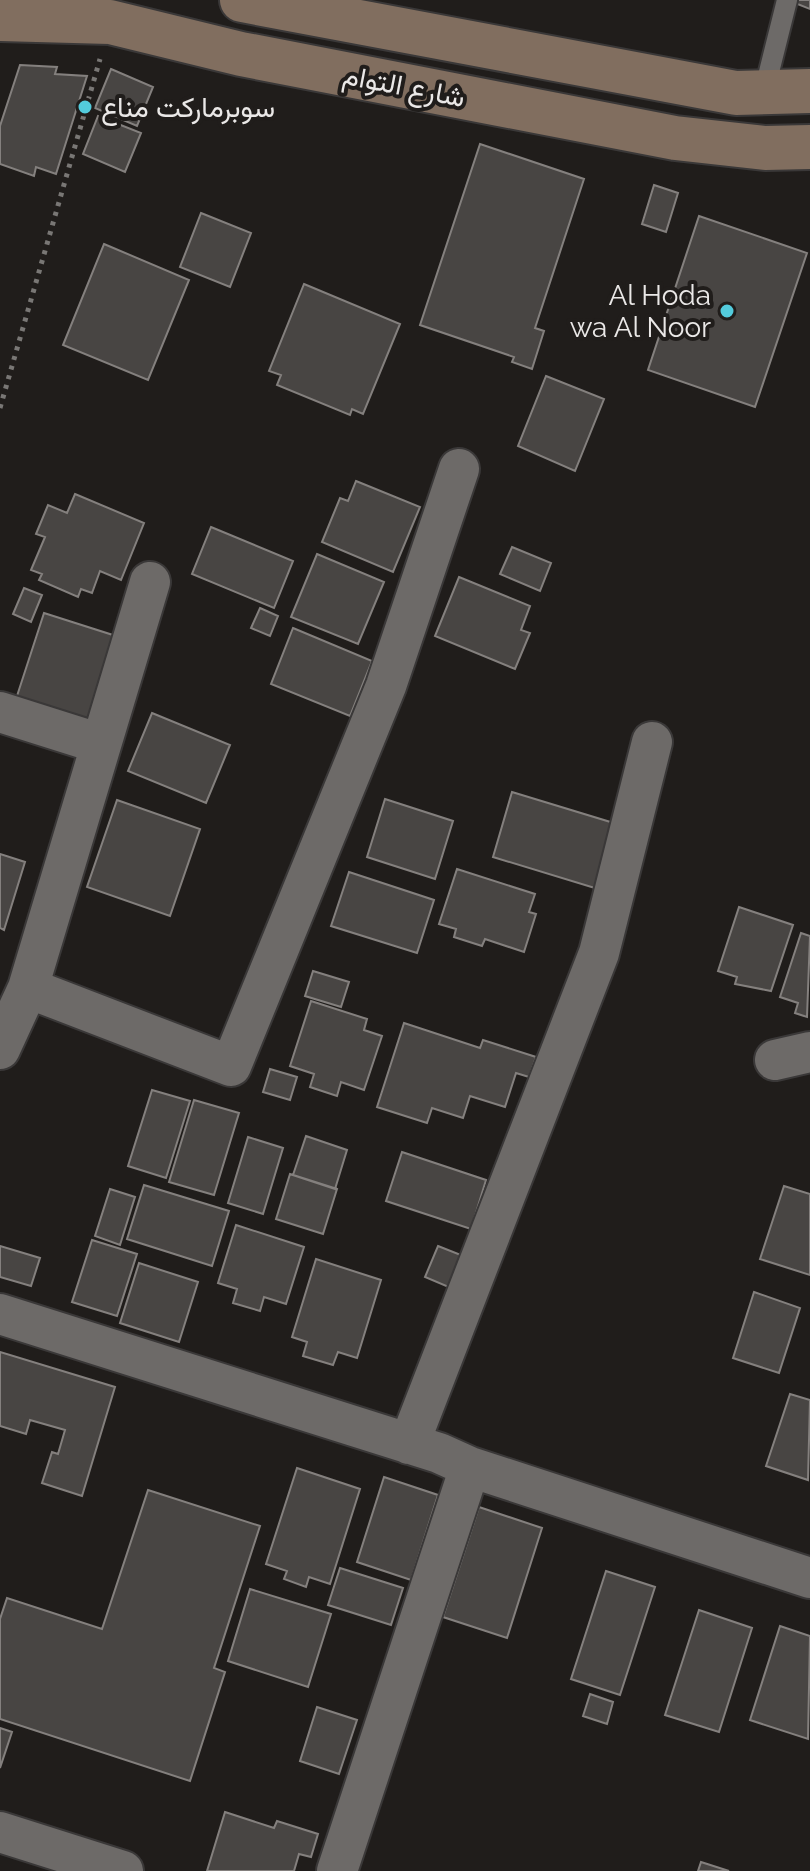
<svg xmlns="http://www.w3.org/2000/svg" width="810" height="1871" font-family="Raleway,Vazirmatn,sans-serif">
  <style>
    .building { fill: #484543; stroke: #84807e; stroke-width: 2 }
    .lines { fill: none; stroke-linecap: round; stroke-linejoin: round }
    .service-casing { stroke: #3a3838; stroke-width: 24 }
    .minor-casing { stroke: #3a3838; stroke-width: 44 }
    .secondary-casing { stroke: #3a3838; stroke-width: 48 }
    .path { stroke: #797775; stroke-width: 5; stroke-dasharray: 4 6; stroke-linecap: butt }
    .service { stroke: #6d6a68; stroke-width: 20 }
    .minor { stroke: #6d6a68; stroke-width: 40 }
    .secondary { stroke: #816e5f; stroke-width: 44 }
    .poi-dot { fill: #53cbdc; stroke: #201d1b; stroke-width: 3 }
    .labels { text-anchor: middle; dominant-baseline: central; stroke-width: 8; stroke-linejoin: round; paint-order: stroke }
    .street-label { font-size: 28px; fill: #eae8e7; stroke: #201d1b }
    .poi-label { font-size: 28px; fill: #eae8e7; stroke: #201d1b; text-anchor: start }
  </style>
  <rect width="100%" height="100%" fill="#201d1b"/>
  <path class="building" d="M797 0H810V9L795 3Z
    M20 65 57 67 55 74 87 76 56 174 36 167 34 176 0 164V126Z
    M111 69 153 87 137 126 95 108Z
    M98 116 141 133 125 172 83 154Z
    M480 144 584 179 535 328 544 331 532 369 512 362 514 357 420 325Z
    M654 185 678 193 666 232 642 224Z
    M201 213 251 233 230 287 180 267Z
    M699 216 807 253 755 407 648 370Z
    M104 244 189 280 148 380 63 345Z
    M304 284 400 324 363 414 352 409 350 415 277 385 281 375 269 371Z
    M546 376 604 399 575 471 518 446Z
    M356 481 420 507 393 572 322 542 340 498 348 501Z
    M75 494 144 523 121 580 100 571 92 593 81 589 78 597 39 580 42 574 31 570 45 537 36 534 48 505 67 513Z
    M211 527 293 561 274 608 192 574Z
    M512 547 551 563 540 591 500 574Z
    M317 554 384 582 358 644 291 617Z
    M459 577 530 606 521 630 530 633 515 669 435 636Z
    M24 588 42 595 31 622 13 614Z
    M260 608 278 616 270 636 251 628Z
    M44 613 116 636 88 723 16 699Z
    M293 628 372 661 350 716 271 684Z
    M152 713 230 745 206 803 128 771Z
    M512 792 617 824 598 889 493 857Z
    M385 799 453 821 435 879 367 857Z
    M117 800 200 829 170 916 87 887Z
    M0 854 25 862 4 930 0 928Z
    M457 869 535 894 529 912 536 914 524 952 485 939 482 946 454 937 456 929 439 924Z
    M349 872 434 900 417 953 331 926Z
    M739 907 793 925 771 991 735 984 737 977 718 971Z
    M801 933 810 936 807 1017 795 1013 798 1003 780 997Z
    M313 971 349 982 341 1007 305 996Z
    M311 1001 367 1019 364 1030 382 1036 364 1090 341 1082 337 1096 310 1087 314 1074 290 1066Z
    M404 1023 480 1048 483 1040 536 1057 529 1077 516 1073 505 1107 470 1096 463 1118 432 1108 427 1123 377 1107Z
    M270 1069 297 1077 290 1100 263 1092Z
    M152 1090 190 1101 166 1178 128 1166Z
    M194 1100 239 1113 214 1195 169 1182Z
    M306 1136 347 1150 335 1189 293 1175Z
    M248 1137 283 1148 263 1214 228 1203Z
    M402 1152 486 1180 471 1229 386 1201Z
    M290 1174 337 1189 323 1234 276 1219Z
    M144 1185 229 1211 212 1266 127 1239Z
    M784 1186 810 1194V1275L760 1259Z
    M110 1189 135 1197 120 1245 95 1236Z
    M236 1225 304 1247 286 1304 264 1297 260 1311 233 1303 237 1289 218 1283Z
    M92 1240 137 1254 117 1316 72 1302Z
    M0 1246 40 1258 31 1286 0 1277Z
    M438 1246 471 1259 458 1291 425 1277Z
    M316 1259 381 1280 357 1358 338 1352 333 1365 303 1356 307 1342 292 1337Z
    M139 1263 198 1282 179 1342 120 1323Z
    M754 1292 800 1308 779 1373 733 1358Z
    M0 1352 115 1387 82 1496 42 1483 52 1452 58 1454 65 1430 30 1420 26 1434 0 1426Z
    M790 1394 810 1400 808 1480 766 1466Z
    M297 1468 360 1489 330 1584 309 1577 306 1587 284 1579 287 1571 266 1564Z
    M384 1477 438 1495 411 1580 357 1562Z
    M148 1490 260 1526 214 1668 225 1672 190 1781 0 1719V1619L7 1598 102 1629Z
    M479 1507 542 1528 507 1638 443 1617Z
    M340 1568 403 1588 391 1625 328 1605Z
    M606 1571 655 1587 620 1695 571 1679Z
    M250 1589 331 1614 308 1687 228 1661Z
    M699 1610 752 1628 719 1732 665 1715Z
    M780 1626 810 1636 808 1739 750 1720Z
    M590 1694 613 1702 607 1724 583 1716Z
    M317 1707 357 1720 339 1774 300 1761Z
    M0 1728 12 1732 0 1768Z
    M225 1812 274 1828 277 1821 318 1834 311 1857 299 1854 294 1871H207Z
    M701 1862 729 1871H698Z"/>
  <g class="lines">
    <defs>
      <path id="service" d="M764 92 787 0"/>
      <path id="minor" d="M0 712 101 744
        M28 988 231 1066 386 686 459 469
        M0 1049 28 988 150 582
        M775 1060 810 1052
        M0 1314 439 1453 470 1467 810 1578
        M409 1444 599 953 652 742
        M0 1832 123 1871
        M337 1871 470 1467"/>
      <path id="secondary" d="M242 0 736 93 810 91
        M0 19 110 22 241 54 675 138 765 148 810 147"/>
    </defs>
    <use href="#service" class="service-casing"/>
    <use href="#minor" class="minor-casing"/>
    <use href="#secondary" class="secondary-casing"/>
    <path class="path" d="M0 408 100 59"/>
    <use href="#service" class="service"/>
    <use href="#minor" class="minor"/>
    <use href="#secondary" class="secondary"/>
  </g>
  <g class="poi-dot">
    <circle cx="85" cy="107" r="8"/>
    <circle cx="727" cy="311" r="8"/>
  </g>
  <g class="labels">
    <g class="street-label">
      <text transform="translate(404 86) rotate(11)">شارع التوام</text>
    </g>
    <g class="poi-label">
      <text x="101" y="107">سوبرماركت مناع</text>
      <text x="711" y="295" text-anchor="end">Al Hoda<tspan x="711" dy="32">wa Al Noor</tspan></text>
    </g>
  </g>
</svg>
